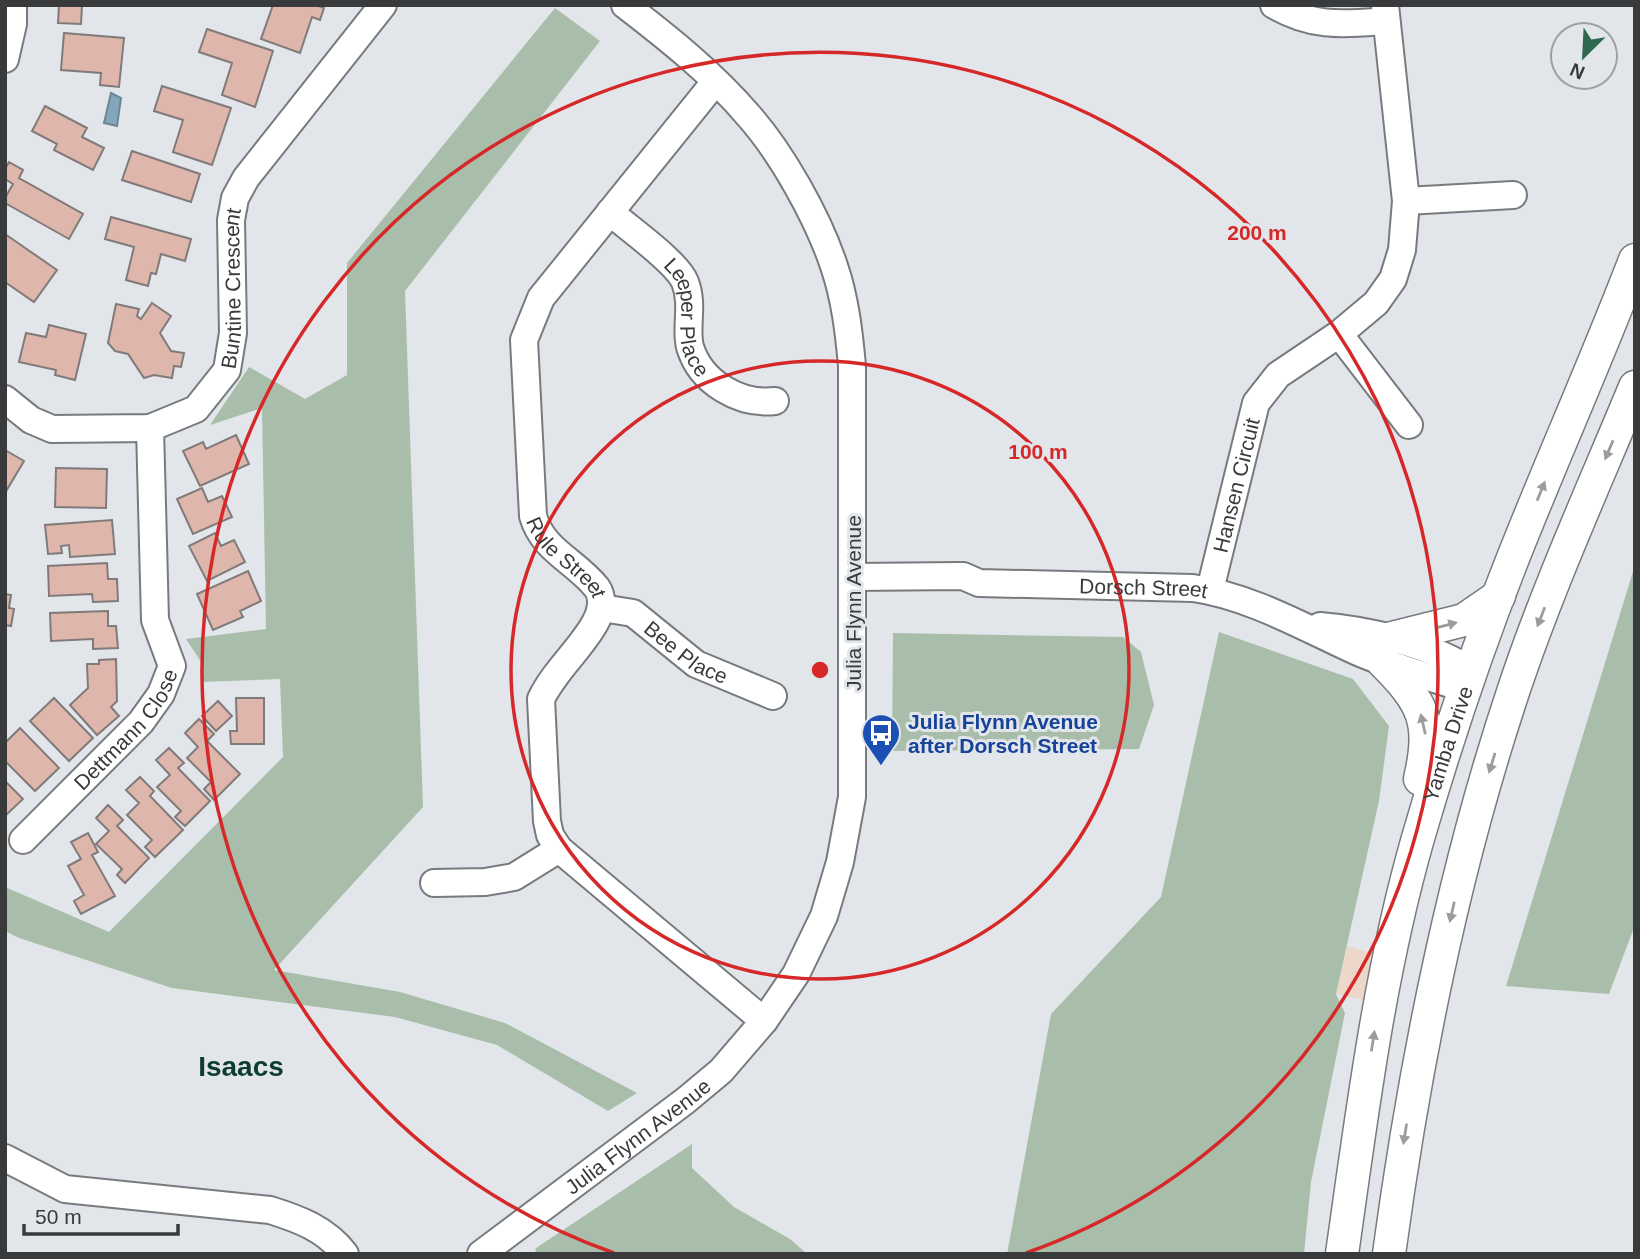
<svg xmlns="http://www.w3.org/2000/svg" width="1640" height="1259" font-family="Arial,sans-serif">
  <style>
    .industrial { fill: #ecd7c9 }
    .green { fill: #a9beaa }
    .water { fill: #82a7bb; stroke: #6c8695; stroke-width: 2 }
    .building { fill: #dfb6ac; stroke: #807b7a; stroke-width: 2 }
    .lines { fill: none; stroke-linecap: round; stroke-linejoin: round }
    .minor-casing { stroke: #787b7e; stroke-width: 30 }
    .major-casing { stroke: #787b7e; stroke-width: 35 }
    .minor { stroke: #fff; stroke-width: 26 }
    .major { stroke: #fff; stroke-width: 32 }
    .oneway { fill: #9c9c9d }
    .ring { fill: none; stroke: #d62828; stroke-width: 3.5 }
    .labels { text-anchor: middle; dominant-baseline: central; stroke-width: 6; stroke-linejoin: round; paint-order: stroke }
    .street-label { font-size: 21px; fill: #383a3b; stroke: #e2e6ea }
    .transit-label { font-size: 21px; font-weight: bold; fill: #164399; stroke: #e2e6ea; text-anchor: start }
    .district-label { font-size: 28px; font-weight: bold; fill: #0d3d2c; stroke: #e2e6ea }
    .centre { fill: #d62828; stroke: #e2e6ea; stroke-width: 3.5 }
    .ring-label { font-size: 21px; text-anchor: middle; font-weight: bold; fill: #d62828; stroke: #e2e6ea; stroke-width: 6; stroke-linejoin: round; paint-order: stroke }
  </style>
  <rect width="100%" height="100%" fill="#e2e6ea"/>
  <path class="industrial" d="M1347 946 1372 953 1363 1000 1336 994Z"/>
  <path class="green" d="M555 8 600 41 405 291 423 807 274 970 400 992 505 1023 637 1093 608 1111 497 1045 395 1017 172 988 19 938 5 931V887L109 932 283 757 280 679 201 682V662L186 639 266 629 262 408 210 425 249 367 305 399 347 375V263Z
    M1635 565V925L1609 994 1506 986Z
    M1219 632 1353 679 1389 726 1379 801 1336 994 1345 1013 1311 1182 1304 1254H1007L1051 1014 1161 897Z
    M893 633 1123 637 1141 652 1154 705 1139 749 892 751Z
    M692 1144V1168L734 1207 790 1239 807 1254H535L536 1248Z"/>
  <path class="water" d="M111 93 121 98 117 126 104 123Z"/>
  <path class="building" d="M59 5H82L81 24 58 23Z
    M273 5H316L324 8 320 20 312 17 300 53 261 39Z
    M207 29 273 51 255 107 222 95 232 63 199 52Z
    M64 33 124 38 119 87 100 85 101 73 61 70Z
    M162 86 231 108 212 165 173 152 183 120 154 111Z
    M45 106 87 128 82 137 104 148 93 170 54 150 57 144 32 131Z
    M132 151 200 174 191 202 122 180Z
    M9 162 23 170 19 178 83 214 69 239 5 203V198L13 184 5 179V169Z
    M111 217 191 239 185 261 161 254 156 274 151 273 148 286 126 280 134 247 105 239Z
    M5 234 57 270 34 302 5 282Z
    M152 303 171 316 160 333 171 351 184 353 181 367 174 366 172 378 154 375 144 378 128 354 115 351 108 343 116 304 139 309 137 316 141 319Z
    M49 325 86 334 75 380 55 375 56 370 19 362 26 333 46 337Z
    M236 435 249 464 200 486 183 451 203 442 206 449Z
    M5 450 24 461 5 493Z
    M56 468 107 469 106 508 55 507Z
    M202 488 208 502 222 496 232 517 193 534 177 499Z
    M112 520 115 554 70 557 69 545 61 546 62 553 48 554 45 525Z
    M215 533 221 546 234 540 245 562 207 581 189 546Z
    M107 563 108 579H117L118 601 93 602 92 594 49 596 48 566Z
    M248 571 261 601 240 611 243 617 213 630 197 594Z
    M5 594 11 595 9 608 14 609 11 626 5 625Z
    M108 611V626H116L118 648 93 649V639L51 641 50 613Z
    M116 659 117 701 111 707 119 716 97 735 70 705 88 688 87 664H99V660Z
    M54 698 93 738 69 761 30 721Z
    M236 698H264V744H231L230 731H237Z
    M218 701 232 716 216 731 202 716Z
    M199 719 214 734 207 741 240 774 214 800 204 789 211 782 187 758 198 747 185 733Z
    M20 728 59 768 35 791 5 761V743Z
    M169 748 184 763 178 768 210 801 185 826 175 817 181 811 157 787 170 775 156 760Z
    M140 777 154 791 150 796 183 830 155 857 145 847 152 840 127 815 139 803 126 790Z
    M5 781 23 799 5 816Z
    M108 805 123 820 117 826 149 858 125 883 117 875 122 869 96 844 109 831 96 818Z
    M88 833 98 852 92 855 115 896 81 914 74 901 84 895 68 866 81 859 71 842Z"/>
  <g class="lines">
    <defs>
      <g id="minor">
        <path d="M1274 5C1314 28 1343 24 1386 21"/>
        <path d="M5 59 13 24V5"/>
        <path id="s1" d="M715 82 541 298 524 340 533 516C543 551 576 561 597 588 604 598 601 613 595 623 580 650 555 670 541 699L547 821 550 835 559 849 764 1021"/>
        <path d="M1406 201 1513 195"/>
        <path id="s2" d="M610 212C628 228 677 262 685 282 694 305 685 328 690 347 701 383 740 405 775 401"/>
        <path d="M1339 334 1409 425"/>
        <path id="s3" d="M5 399 31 420 52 429 150 428 196 409 227 370 233 333 231 220 235 198 246 178 383 5"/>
        <path id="s4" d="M853 577 963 576 979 583 1193 588C1250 596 1307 629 1358 652 1393 667 1430 677 1466 689"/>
        <path id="s5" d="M1210 590 1256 403 1278 375 1339 334 1376 303 1393 279 1402 250 1406 201 1385 5"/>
        <path id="s6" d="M602 608 633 613 696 664 773 696"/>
        <path d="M1320 626C1368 630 1431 644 1471 671"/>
        <path id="s7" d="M23 840 141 722 161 694 172 666 155 620 150 428"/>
        <path d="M434 883 485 882 514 877 559 849"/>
        <path d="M5 1158 65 1189 270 1210C299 1219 326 1229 345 1254"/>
        <path id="s8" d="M481 1254 685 1101 721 1071 764 1021 796 974 824 916 840 862 852 797V366C849 332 845 298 834 266 818 218 782 153 748 115 713 74 668 38 625 5"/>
      </g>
      <g id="major">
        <path d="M1388 639 1464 620 1499 596"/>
        <path d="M1383 662C1424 703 1433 722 1420 779"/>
        <path id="s9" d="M1342 1254C1362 1114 1379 974 1418 838 1446 742 1478 646 1515 553 1554 455 1597 359 1635 260"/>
        <path d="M1389 1254C1415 1062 1453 870 1515 686 1549 585 1594 486 1635 387"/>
      </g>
    </defs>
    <use href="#minor" class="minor-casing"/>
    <use href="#major" class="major-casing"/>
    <use href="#minor" class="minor"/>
    <use href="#major" class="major"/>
  </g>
  <defs><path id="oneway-solid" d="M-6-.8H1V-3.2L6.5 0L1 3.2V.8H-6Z" transform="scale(1.75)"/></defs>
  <g class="oneway">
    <use href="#oneway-solid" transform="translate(1609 450) rotate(113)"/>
    <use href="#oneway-solid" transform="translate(1541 491) rotate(-68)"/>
    <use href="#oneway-solid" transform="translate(1541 617) rotate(111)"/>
    <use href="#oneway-solid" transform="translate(1447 625) rotate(-15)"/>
    <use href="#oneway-solid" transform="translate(1423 724) rotate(-103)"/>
    <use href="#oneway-solid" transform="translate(1492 763) rotate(107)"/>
    <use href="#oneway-solid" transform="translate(1452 912) rotate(103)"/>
    <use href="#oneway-solid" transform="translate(1373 1041) rotate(-81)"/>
    <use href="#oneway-solid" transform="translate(1405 1134) rotate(99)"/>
  </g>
  <g class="ring">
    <circle cx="820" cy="670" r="309"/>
    <path d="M614 1253A618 618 0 1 1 1026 1253"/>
  </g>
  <defs>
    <symbol id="bus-pin" viewBox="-11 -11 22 30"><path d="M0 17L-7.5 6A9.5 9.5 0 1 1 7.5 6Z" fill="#1a4fb4" stroke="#e2e6ea"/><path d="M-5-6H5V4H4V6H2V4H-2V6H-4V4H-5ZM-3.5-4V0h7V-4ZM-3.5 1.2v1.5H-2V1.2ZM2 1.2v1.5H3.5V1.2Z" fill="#fff"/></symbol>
  </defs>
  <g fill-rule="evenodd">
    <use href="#bus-pin" x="859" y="711" width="44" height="60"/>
  </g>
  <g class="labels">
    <g class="street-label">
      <text stroke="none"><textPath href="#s3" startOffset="336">Buntine Crescent</textPath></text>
      <text stroke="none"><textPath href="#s2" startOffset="138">Leeper Place</textPath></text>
      <text stroke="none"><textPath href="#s5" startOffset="108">Hansen Circuit</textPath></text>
      <text stroke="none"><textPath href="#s1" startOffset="553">Rule Street</textPath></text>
      <text stroke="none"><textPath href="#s4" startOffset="292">Dorsch Street</textPath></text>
      <text transform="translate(853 603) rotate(-90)">Julia Flynn Avenue</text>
      <text stroke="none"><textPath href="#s6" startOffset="98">Bee Place</textPath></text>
      <text stroke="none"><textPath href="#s7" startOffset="152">Dettmann Close</textPath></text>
      <text stroke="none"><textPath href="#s9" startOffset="522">Yamba Drive</textPath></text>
      <text stroke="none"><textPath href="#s8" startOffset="196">Julia Flynn Avenue</textPath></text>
    </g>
    <g class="transit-label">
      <text x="908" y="721">Julia Flynn Avenue<tspan x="908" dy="24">after Dorsch Street</tspan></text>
    </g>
    <g class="district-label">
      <text x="241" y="1066">Isaacs</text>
    </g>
  </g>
  <circle cx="820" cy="670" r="10" class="centre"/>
  <g class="ring-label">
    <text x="1257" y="240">200 m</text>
    <text x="1038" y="459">100 m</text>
  </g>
  <rect width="1640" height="1259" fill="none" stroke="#383a3b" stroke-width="14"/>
  <g transform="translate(1584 56) rotate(204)"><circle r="33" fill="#e2e6ea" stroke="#9ea1a4" stroke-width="2"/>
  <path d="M0-5L12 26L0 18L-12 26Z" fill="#306952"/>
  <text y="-10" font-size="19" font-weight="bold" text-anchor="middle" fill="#383a3b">N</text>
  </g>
  <path d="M24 1224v10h154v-10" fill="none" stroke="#383a3b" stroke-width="3.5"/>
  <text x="35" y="1224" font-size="21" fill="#383a3b" stroke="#e2e6ea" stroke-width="5" paint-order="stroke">50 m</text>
</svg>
